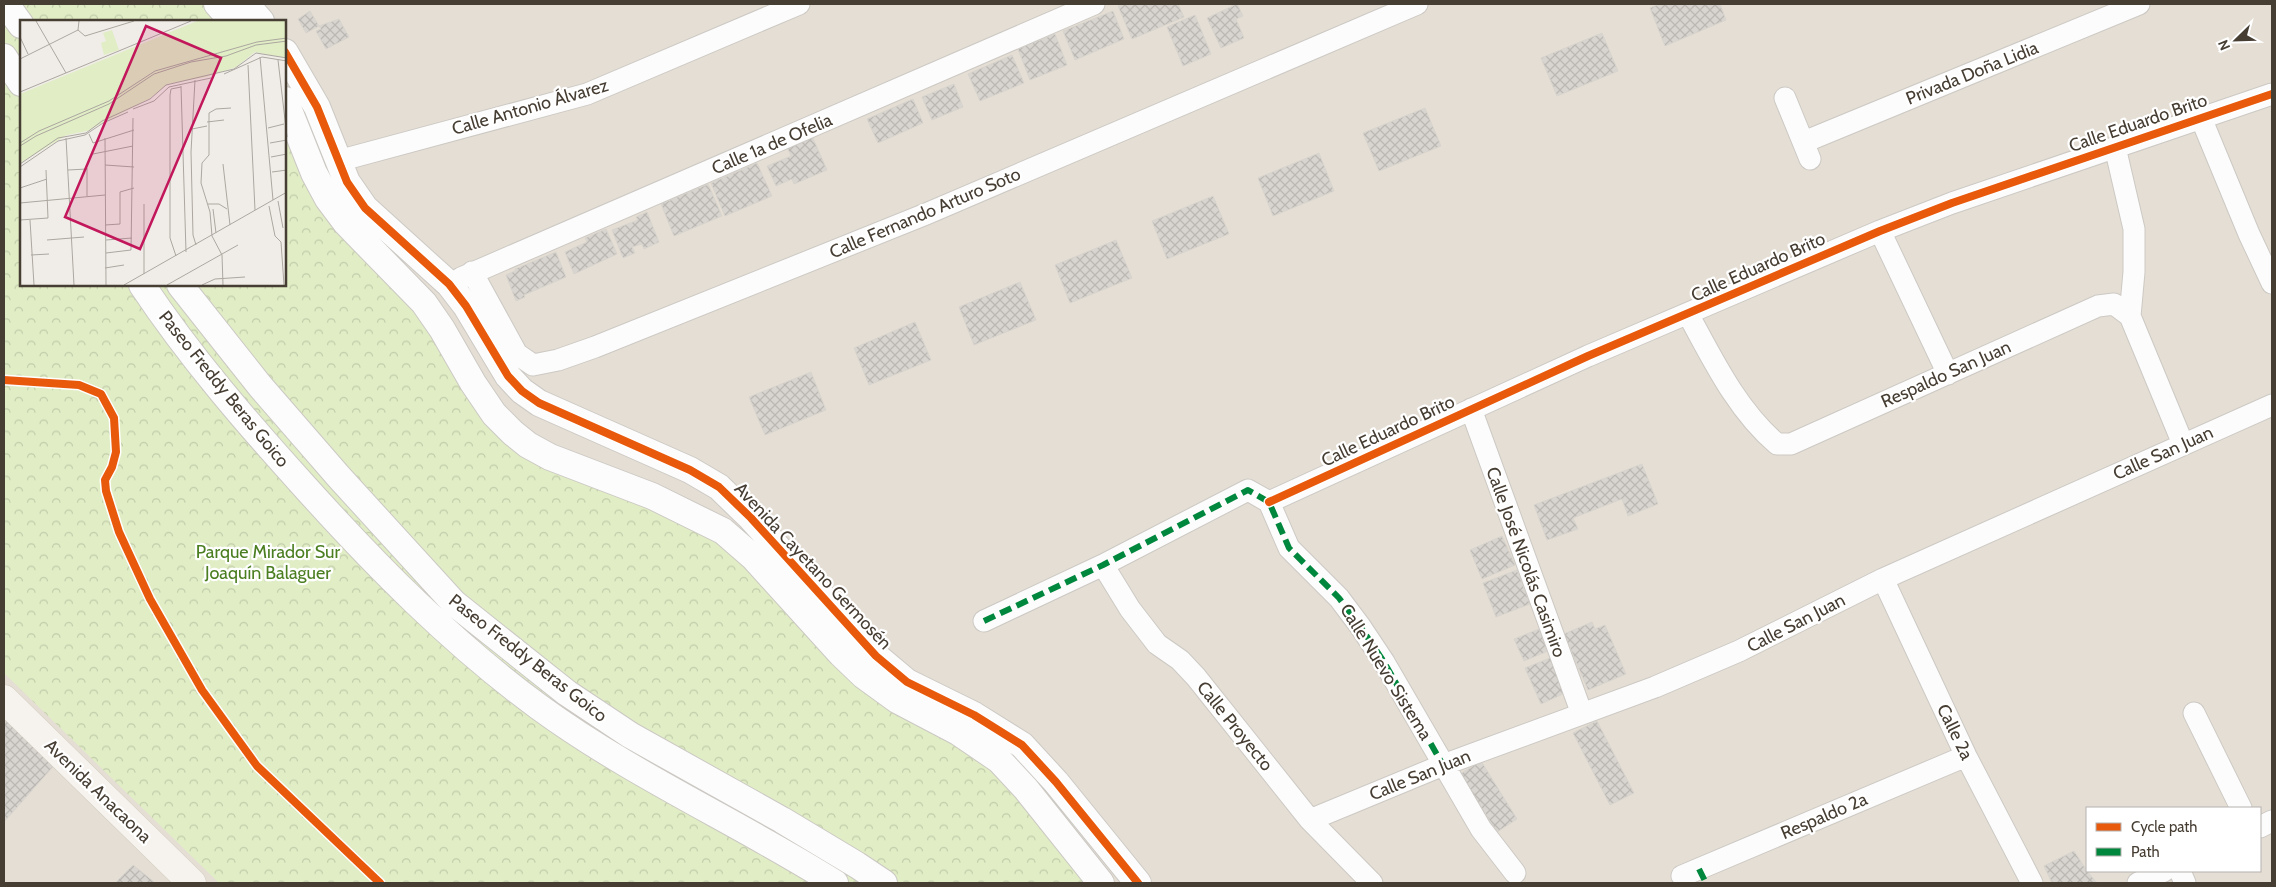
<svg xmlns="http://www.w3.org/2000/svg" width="2276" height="887" font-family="Cabin,sans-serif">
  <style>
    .residential { fill: #e5ded4; fill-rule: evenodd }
    .park { fill: url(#park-crowns) }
    .building { fill: url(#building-cross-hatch); stroke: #d8d4ce }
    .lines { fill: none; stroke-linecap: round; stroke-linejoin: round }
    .minor-casing { stroke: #ccc9c4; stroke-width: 23 }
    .tertiary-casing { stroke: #ccc9c4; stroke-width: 28 }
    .secondary-casing { stroke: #d1cbbf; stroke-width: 29 }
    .minor { stroke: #fdfcfc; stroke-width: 21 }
    .tertiary { stroke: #fdfcfc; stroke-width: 26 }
    .secondary { stroke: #f6f3ee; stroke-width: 28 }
    .quiet { stroke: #00873e; stroke-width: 6; stroke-dasharray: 12 6; stroke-linecap: butt }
    .cycleway-casing { stroke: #fff; stroke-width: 11 }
    .cycleway { stroke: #e8590c; stroke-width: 8 }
    .labels { text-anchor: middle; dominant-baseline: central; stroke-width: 4.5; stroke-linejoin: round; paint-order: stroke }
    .street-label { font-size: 18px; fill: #463d33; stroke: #fff }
    .park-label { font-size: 18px; fill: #4b7e21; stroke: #fff }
    .inset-road { fill: none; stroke: #aca7a0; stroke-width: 1 }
    .view { fill: #c2185b; fill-opacity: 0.15; stroke: #c2185b; stroke-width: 2.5 }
    .inset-edge { fill: none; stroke: #463d33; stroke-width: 2.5 }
  </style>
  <defs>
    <pattern id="park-crowns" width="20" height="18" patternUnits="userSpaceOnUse" patternTransform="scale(1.25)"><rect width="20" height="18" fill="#e0edc5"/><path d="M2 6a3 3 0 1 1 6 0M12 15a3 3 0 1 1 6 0" fill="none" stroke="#c2ccaa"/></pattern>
    <pattern id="building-cross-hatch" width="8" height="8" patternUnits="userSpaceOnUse" patternTransform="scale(1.25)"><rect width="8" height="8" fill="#d8d4cf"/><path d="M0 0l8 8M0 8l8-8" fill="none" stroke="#bbb7b2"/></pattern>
  </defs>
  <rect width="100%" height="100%" fill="#f0ede8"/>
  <path class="residential" d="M4 4H2272V883H4ZM21 21H285V285H21ZM2087 808H2260V871H2087Z"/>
  <path class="park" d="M4 4H211L226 21H21V285H285V101L293 118 493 425 726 545 920 724 998 772 1091 883H219L4 673Z"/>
  <path class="building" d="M1123 4H1178L1184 17 1132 39 1118 6Z
    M1237 4 1243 16 1236 19 1244 38 1221 48 1207 18Z
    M1659 4H1720L1726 20 1665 46 1650 8Z
    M310 11 319 26 306 33 298 19Z
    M1113 11 1124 39 1075 60 1063 31Z
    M1195 15 1211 54 1183 66 1167 27Z
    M339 19 349 37 326 49 316 31 321 29 319 26Z
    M1602 33 1618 71 1557 96 1541 58Z
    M1055 34 1067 65 1030 80 1018 49Z
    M1012 55 1024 83 980 101 968 74Z
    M954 84 963 107 932 120 922 97Z
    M913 99 923 123 878 143 867 119Z
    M1425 108 1441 146 1379 171 1363 133Z
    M812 136 827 170 794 184 792 179 776 186 767 166 791 156 787 147Z
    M1319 153 1334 191 1273 216 1258 178Z
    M757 163 772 196 725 216 711 183Z
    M708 184 722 216 674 236 661 204Z
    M1213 196 1229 234 1167 259 1152 221Z
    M647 212 659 242 644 249 642 244 632 247 635 253 623 258 612 230 638 220 636 217Z
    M606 229 617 254 574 274 565 252 587 242 585 238Z
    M1116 240 1132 278 1070 303 1055 265Z
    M556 252 566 277 524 295 525 297 516 301 506 275 515 271V269Z
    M1020 282 1036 320 974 345 959 307Z
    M915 322 931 360 869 385 854 348Z
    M811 372 826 410 765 435 749 397Z
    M1642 464 1658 504 1628 516 1622 499 1573 518 1578 529 1547 540 1534 505Z
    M1502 536 1515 565 1482 579 1470 550Z
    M1517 570 1530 604 1496 617 1483 583Z
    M1592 622 1595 629 1605 625 1626 674 1588 690 1564 634Z
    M1539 629 1548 651 1524 661 1514 639Z
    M1550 658 1565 693 1541 704 1525 668Z
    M4 711 58 761 4 822Z
    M1597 721 1634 793 1610 805 1573 733Z
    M1481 761 1517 819 1497 832 1460 774Z
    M2074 851 2087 871 2097 883H2052L2044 866Z
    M133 865 153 881 155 883H115Z"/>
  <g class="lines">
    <defs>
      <path id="minor" d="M1785 98 1810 159
        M2201 118 2249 234 2272 283
        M1804 142 2139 4
        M2115 147 2134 229V272L2130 316
        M338 161 587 94 799 4
        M1880 231 1948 374
        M472 272 517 354 533 365 558 360 595 347 926 214 1417 4
        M461 278 1094 4
        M1688 314C1713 360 1737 410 1777 444H1791L2098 306 2114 304 2130 316 2183 444
        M1471 409 1582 714
        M1269 502 1588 356 1880 231 1952 203 2272 94
        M1269 502 1289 548 1339 598 1360 626 1384 662 1481 829 1515 873
        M1103 565 1130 609 1157 644 1180 660 1196 677 1310 820 1372 883
        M1883 579 1966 756 2032 883
        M984 621 1103 565 1248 490 1269 502
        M2194 713 2241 808
        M1310 820 1443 765 1655 687 1739 651 1883 579 2272 405
        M2260 827 2272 821
        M2180 871 2185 883
        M1682 876 1966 756
        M2138 883 2164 871"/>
      <path id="tertiary" d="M6 4 21 25
        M217 4 232 21
        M246 4 261 21
        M285 52 317 107 347 182 365 208 449 284 466 306 508 376 522 391 539 403 690 470 719 487 751 518 876 656 907 682 974 715 1022 745 1056 782 1138 883
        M4 57 21 83
        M285 100 314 173 328 199 346 223 424 303 442 329 473 383 494 414 513 433 528 445 550 457 652 496 723 531 754 558 841 654 864 676 897 700 958 732 999 760 1026 789 1101 883
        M142 285C190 357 247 423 305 487 377 567 452 643 539 707 632 775 738 822 835 883
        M180 285 260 386 339 477 454 603 567 693 630 735 782 820 857 865 884 883"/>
      <path id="secondary" d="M4 699 192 883"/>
    </defs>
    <use href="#minor" class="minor-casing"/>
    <use href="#tertiary" class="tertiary-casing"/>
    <use href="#secondary" class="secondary-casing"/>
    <use href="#minor" class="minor"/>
    <use href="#tertiary" class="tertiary"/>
    <use href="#secondary" class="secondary"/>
    <path class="quiet" d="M984 621 1103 565 1248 490 1269 502 1289 548 1339 598 1360 626 1384 662 1443 765
      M1699 869 1706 883"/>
    <defs>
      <path id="cycleway" d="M285 52 317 107 347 182 365 208 449 284 466 306 508 376 522 391 539 403 690 470 719 487 751 518 876 656 907 682 974 715 1022 745 1056 782 1138 883
        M4 380 79 385 101 394 114 418 116 452 112 467 105 480 106 491 119 532 150 599 202 690 257 766 380 883
        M1269 502 1588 356 1880 231 1952 203 2272 94"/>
    </defs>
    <use href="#cycleway" class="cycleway-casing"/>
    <use href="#cycleway" class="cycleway"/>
  </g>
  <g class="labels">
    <g class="street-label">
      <text transform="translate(1972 73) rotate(-22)">Privada Doña Lidia</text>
      <text transform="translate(530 107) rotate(-16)">Calle Antonio Álvarez</text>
      <text transform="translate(2138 123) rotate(-19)">Calle Eduardo Brito</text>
      <text transform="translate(772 144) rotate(-23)">Calle 1a de Ofelia</text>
      <text transform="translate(925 213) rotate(-23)">Calle Fernando Arturo Soto</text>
      <text transform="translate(1758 267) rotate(-24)">Calle Eduardo Brito</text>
      <text transform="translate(1946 374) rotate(-24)">Respaldo San Juan</text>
      <text transform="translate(224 389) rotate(51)">Paseo Freddy Beras Goico</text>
      <text transform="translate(1388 431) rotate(-25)">Calle Eduardo Brito</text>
      <text transform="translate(2163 453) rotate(-24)">Calle San Juan</text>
      <text transform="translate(1526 562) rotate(70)">Calle José Nicolás Casimiro</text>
      <text transform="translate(813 566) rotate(47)">Avenida Cayetano Germosén</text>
      <text transform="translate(1796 623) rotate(-27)">Calle San Juan</text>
      <text transform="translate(528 658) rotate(38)">Paseo Freddy Beras Goico</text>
      <text transform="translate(1386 672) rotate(58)">Calle Nuevo Sistema</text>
      <text transform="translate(1235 726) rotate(51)">Calle Proyecto</text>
      <text transform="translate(1955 732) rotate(64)">Calle 2a</text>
      <text transform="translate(1420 775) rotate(-22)">Calle San Juan</text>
      <text transform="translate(98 791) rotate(44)">Avenida Anacaona</text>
      <text transform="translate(1824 816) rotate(-23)">Respaldo 2a</text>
    </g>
    <g class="park-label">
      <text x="268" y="552">Parque Mirador Sur<tspan x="268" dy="21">Joaquín Balaguer</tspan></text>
    </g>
  </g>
  <g transform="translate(20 20)">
    <rect width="266" height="266" fill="#f0ede8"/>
    <path d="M92 10 99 30 84 35 81 23 86 21 83 13Z" fill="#e0edc5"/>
    <path d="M177 1H266V38L235 32 216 47 186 57 148 64 129 79 67 111 47 115 0 143V74Z" fill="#e0edc5"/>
    <path class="inset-road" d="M16 1 46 53M59 1 58 10 65 16 114 1M0 17 8 34M240 37 253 180M0 39 58 10M258 40 267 117M228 45 235 190M204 54 242 37 267 41M175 60 171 132 173 215 176 225M161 66 166 232M0 72 171 1M113 89 134 81 149 67 191 58M187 102 204 100M248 108 264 104M172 109 187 106M69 114 73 123 114 110M46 118 54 265M85 118 86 265M0 123 19 111 89 81 135 51 237 22 267 18M250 123 267 120M0 126 16 116 89 84 134 54 171 42 206 36 236 25 267 21M73 134 113 126M251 137 267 134M0 144 38 118 66 113 82 101 130 79 146 65 214 49 236 33 267 38M203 144 210 205M85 145 114 147M0 147 38 121 65 115 83 103 108 92M48 150 67 149M252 152 267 150M0 168 27 159M67 176V148M258 181 263 208M0 183 85 175M188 184H199L207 189M249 186 255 216 261 222 264 265M193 189 196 213M0 200 28 198 26 150M10 200 14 265M85 205 100 204V172L114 168M27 220 64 217M86 220 112 218M86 233 111 230 113 98M11 235 29 234M156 236 150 218V75L151 69 161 67M85 248 104 245M124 254V184M104 265 267 172M147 265 218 225M182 265 195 259 225 257M203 265 202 235 192 216 190 192 181 163 182 143 189 135V93L196 89 211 88"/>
    <path class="view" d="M126 6 201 38 120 229 45 197Z"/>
    <rect width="266" height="266" class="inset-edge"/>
  </g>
  <rect width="2276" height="887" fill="none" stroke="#463d33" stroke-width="10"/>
  <rect x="2086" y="807" width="175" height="65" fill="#ffffff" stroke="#b5b1ad"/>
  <rect x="2096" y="823" width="25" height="8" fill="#e8590c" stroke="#b5b1ad"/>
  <text x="2131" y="832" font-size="15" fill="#463d33">Cycle path</text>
  <rect x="2096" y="848" width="25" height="8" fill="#00873e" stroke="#b5b1ad"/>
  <text x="2131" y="857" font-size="15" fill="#463d33">Path</text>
  <g transform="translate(2236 40) rotate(247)" stroke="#ffffff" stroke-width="4" paint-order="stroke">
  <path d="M0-4L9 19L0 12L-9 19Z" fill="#463d33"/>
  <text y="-8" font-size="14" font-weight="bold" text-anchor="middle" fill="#463d33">N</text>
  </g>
</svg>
